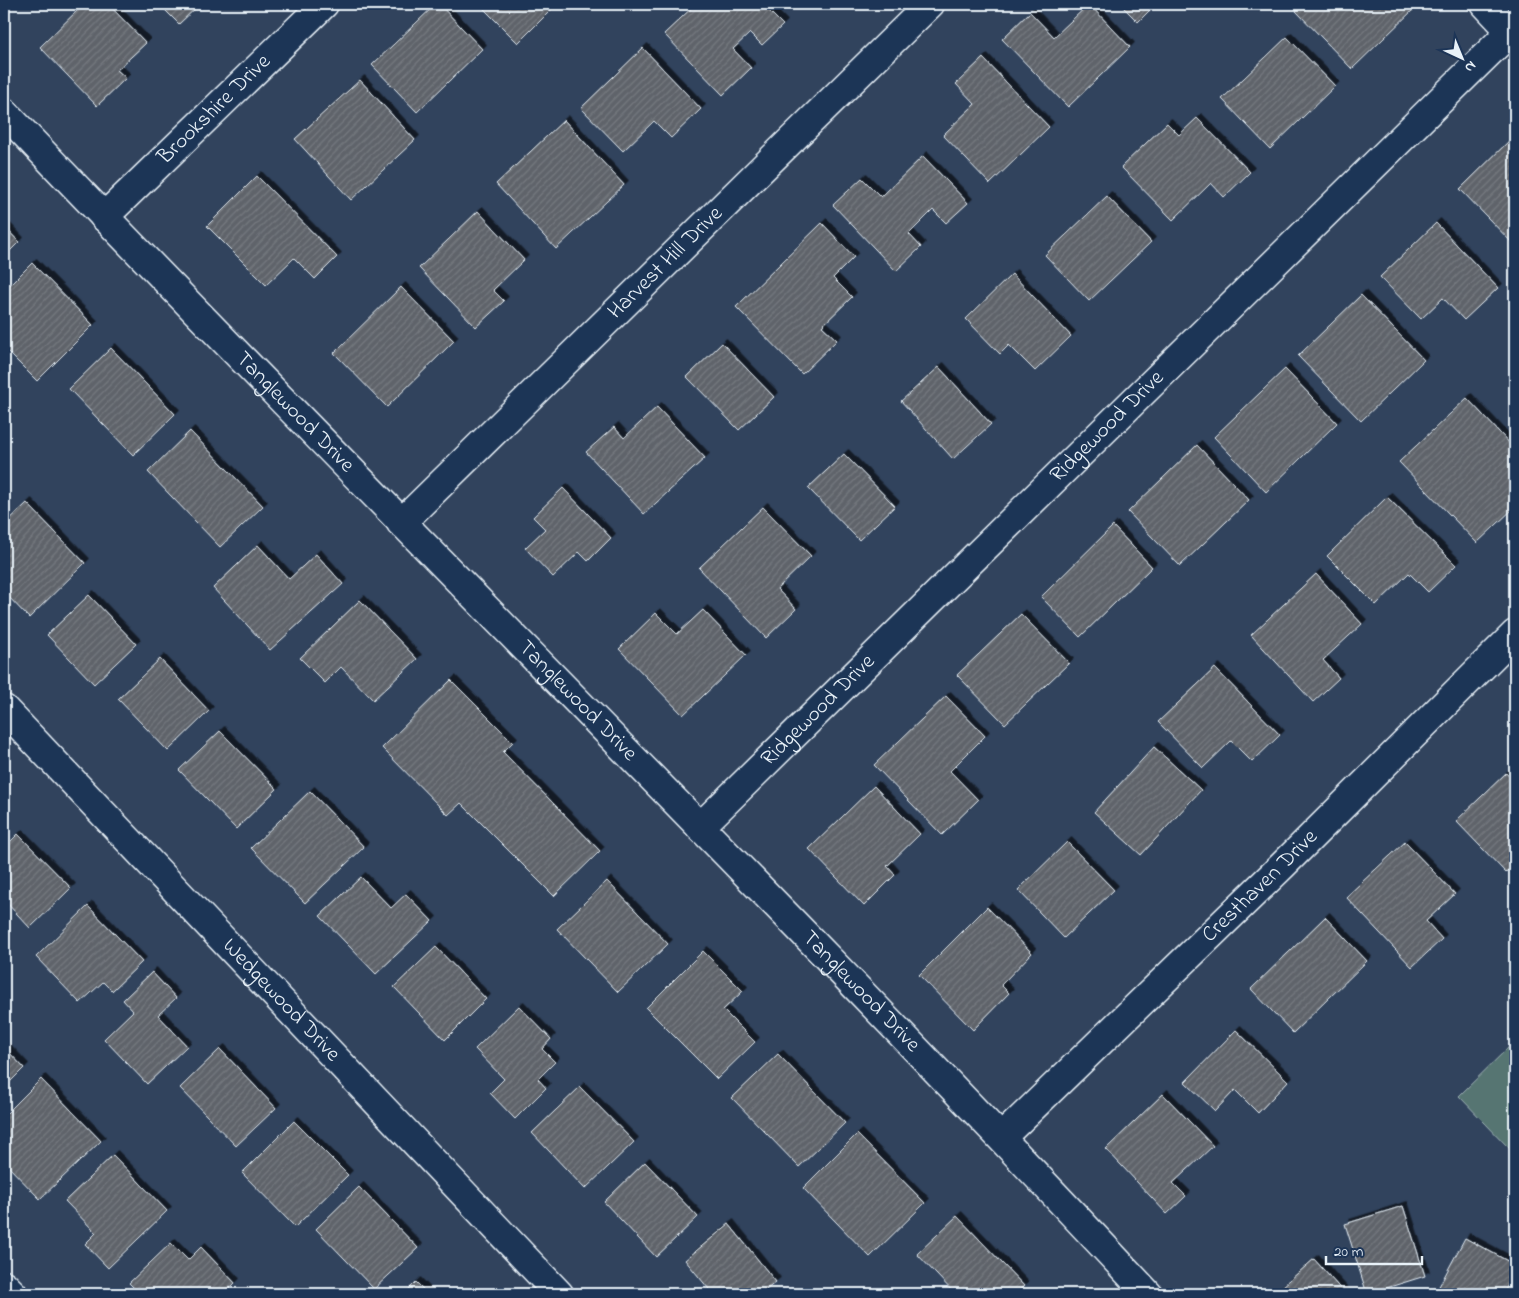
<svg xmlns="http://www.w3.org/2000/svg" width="1519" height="1298" font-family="'Indie Flower',sans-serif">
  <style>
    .garden { fill: #567472; stroke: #9fb2b5 }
    .building { fill: url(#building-hatch); stroke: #e8f1f8; filter: url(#shadow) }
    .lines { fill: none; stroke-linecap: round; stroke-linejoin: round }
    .minor-casing { stroke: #e8f1f8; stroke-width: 31 }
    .minor { stroke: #1d3557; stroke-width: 28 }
    .labels { text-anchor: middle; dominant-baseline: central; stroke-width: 5; stroke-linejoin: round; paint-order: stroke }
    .street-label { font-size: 22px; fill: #e8f1f8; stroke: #1d3557 }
  </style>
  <defs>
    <pattern id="building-hatch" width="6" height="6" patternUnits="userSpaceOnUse" patternTransform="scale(1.25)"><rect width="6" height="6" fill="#5f636a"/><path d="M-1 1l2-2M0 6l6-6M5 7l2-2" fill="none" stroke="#767a80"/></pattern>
    <filter id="shadow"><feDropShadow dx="4.5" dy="-4.5" stdDeviation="0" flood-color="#0009"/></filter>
  </defs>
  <rect width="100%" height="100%" fill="#31435d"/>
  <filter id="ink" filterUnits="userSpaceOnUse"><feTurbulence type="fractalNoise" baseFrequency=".02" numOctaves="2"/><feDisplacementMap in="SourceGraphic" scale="10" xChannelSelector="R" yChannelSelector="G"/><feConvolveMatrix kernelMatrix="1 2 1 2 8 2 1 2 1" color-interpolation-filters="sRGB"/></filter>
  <g filter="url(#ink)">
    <path class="garden" d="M1515 1041V1142L1509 1148 1459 1096Z"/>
    <path class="building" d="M84 4H108L146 43 117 70 126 78 97 106 40 47Z
      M159 4H200L179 24Z
      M436 4H439L482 49 417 112 372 65Z
      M479 4H557L518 43Z
      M696 4H762L783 25 762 45 750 33 733 49 751 68 723 95 664 34Z
      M1089 4 1130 47 1068 107 1002 39 1030 12 1054 37Z
      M1120 4H1156L1138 22Z
      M1303 4H1413L1416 7 1352 69 1296 11Z
      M1287 37 1335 86 1270 149 1222 99Z
      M643 48 701 109 671 138 654 121 623 151 581 108Z
      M983 58 1049 127 990 184 943 135 975 104 956 84Z
      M360 80 415 140 351 200 295 139Z
      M1197 118 1250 172 1224 197 1211 183 1173 220 1121 167 1167 123 1179 135Z
      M564 120 624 185 556 249 496 184Z
      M1515 135V246L1460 189Z
      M923 156 968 203 946 223 933 210 909 234 921 247 896 271 833 205 862 178 881 197Z
      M257 176 337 257 315 279 294 258 266 285 207 226Z
      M1107 196 1151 242 1089 301 1045 255Z
      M478 211 524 260 493 290 504 301 476 327 419 268Z
      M822 223 854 257 833 278 852 297 822 326 837 340 802 374 736 307Z
      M1436 223 1498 288 1464 320 1443 298 1421 319 1380 277Z
      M4 226 19 242 4 257Z
      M32 263 93 325 37 381 4 348V291Z
      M1012 274 1071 336 1035 371 1009 345 1000 354 966 319Z
      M401 287 454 341 387 407 334 353Z
      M1361 295 1424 360 1361 421 1298 356Z
      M722 343 774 397 739 430 687 377Z
      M111 348 175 414 133 455 69 389Z
      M939 367 991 424 953 459 901 401Z
      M1285 369 1337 423 1266 492 1214 437Z
      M1467 398 1515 449V507L1477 543 1399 462Z
      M657 407 705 458 644 514 586 452 614 427 624 438Z
      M190 431 263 506 220 547 148 472Z
      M1197 445 1249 500 1180 566 1128 512Z
      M844 454 895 506 859 540 808 488Z
      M563 488 611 538 588 561 579 552 553 577 525 548 545 529 533 517Z
      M1387 497 1456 565 1428 592 1409 573 1376 605 1327 556Z
      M27 503 85 563 29 618 4 592V525Z
      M763 507 811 556 777 589 796 609 766 638 699 568Z
      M1113 526 1152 567 1080 637 1041 597Z
      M258 545 289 579 316 554 343 584 270 650 213 588Z
      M1316 574 1362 624 1323 660 1339 678 1313 702 1251 635Z
      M89 595 136 644 94 684 47 635Z
      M360 600 417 659 373 700 341 667 325 683 300 658Z
      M703 610 746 655 683 715 619 649 656 613 677 634Z
      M1021 614 1069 663 1005 724 957 675Z
      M160 659 209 711 168 751 118 699Z
      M1215 668 1280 735 1252 762 1231 741 1203 768 1158 722Z
      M451 680 513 742 503 752 600 851 554 896 461 803 448 815 382 748Z
      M946 696 985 736 950 771 978 800 942 835 874 765Z
      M220 731 277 789 236 829 179 770Z
      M1154 747 1201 790 1141 855 1094 812Z
      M1506 773 1515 783V864L1506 873 1456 821Z
      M874 786 920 834 887 866 895 875 864 906 809 849Z
      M310 791 364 847 305 903 251 848Z
      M18 834 71 888 30 928 4 900V848Z
      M1067 842 1114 890 1064 938 1018 890Z
      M1405 842 1455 894 1426 921 1442 939 1412 967 1346 897Z
      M361 877 391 908 406 894 432 921 376 974 320 916Z
      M607 881 668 944 618 992 557 929Z
      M88 906 142 962 112 991 103 982 80 1003 36 957Z
      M987 907 1032 953 1001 985 1009 993 973 1030 919 975Z
      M1325 917 1367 961 1293 1033 1251 989Z
      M436 947 486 999 445 1040 394 987Z
      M703 951 743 991 723 1010 755 1042 717 1079 646 1008Z
      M152 972 176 998 158 1015 187 1046 147 1084 104 1039 133 1011 123 1000Z
      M519 1006 551 1039 542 1049 555 1062 538 1079 546 1088 515 1119 490 1093 504 1079 475 1049Z
      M1236 1030 1288 1081 1258 1113 1235 1090 1215 1111 1185 1082Z
      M4 1047 24 1068 4 1088Z
      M220 1049 276 1108 236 1146 180 1088Z
      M778 1054 845 1123 799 1167 732 1098Z
      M41 1079 101 1141 40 1199 4 1162V1116Z
      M580 1087 634 1142 585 1189 532 1133Z
      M1163 1094 1213 1146 1173 1183 1186 1196 1167 1214 1106 1149Z
      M294 1121 348 1175 295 1227 242 1173Z
      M857 1134 925 1203 870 1257 803 1188Z
      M113 1155 167 1211 108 1268 85 1244 96 1233 65 1201Z
      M645 1162 698 1217 656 1257 604 1202Z
      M359 1187 418 1248 374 1289 316 1229Z
      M1403 1206 1425 1276 1367 1294 1345 1224Z
      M957 1216 1024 1286 1015 1294H955L917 1254Z
      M729 1224 776 1282 761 1294H713L685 1260Z
      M1465 1238 1515 1265V1272L1503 1294H1435Z
      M171 1243 188 1260 201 1247 235 1283 224 1294H140L129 1283Z
      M1314 1259 1345 1294H1274Z
      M416 1282 428 1294H404Z"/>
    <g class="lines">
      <defs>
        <g id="minor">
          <path d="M1485 4 1515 36"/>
          <path id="s1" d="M4 112C382 509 774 893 1148 1294"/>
          <path id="s2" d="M104 217 324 4"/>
          <path id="s3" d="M401 523 930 4"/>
          <path id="s4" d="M4 709 559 1294"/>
          <path id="s5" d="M700 827 1515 27"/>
          <path id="s6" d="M1002 1137 1282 866 1515 634"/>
          <path d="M4 1285 13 1294"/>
        </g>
      </defs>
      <use href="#minor" class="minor-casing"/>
      <use href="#minor" class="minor"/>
    </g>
  </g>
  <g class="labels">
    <g class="street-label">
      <text stroke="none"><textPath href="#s2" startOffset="154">Brookshire Drive</textPath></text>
      <text stroke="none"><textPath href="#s3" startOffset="371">Harvest Hill Drive</textPath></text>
      <text stroke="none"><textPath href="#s1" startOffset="418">Tanglewood Drive</textPath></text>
      <text stroke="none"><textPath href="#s5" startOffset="571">Ridgewood Drive</textPath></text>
      <text stroke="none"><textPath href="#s1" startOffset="822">Tanglewood Drive</textPath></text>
      <text stroke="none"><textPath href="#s5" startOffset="166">Ridgewood Drive</textPath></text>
      <text stroke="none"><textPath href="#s6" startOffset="360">Cresthaven Drive</textPath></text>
      <text stroke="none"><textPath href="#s1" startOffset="1228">Tanglewood Drive</textPath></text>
      <text stroke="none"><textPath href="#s4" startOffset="402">Wedgewood Drive</textPath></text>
    </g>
  </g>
  <rect width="1519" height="1298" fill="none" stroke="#1d3557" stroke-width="20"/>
  <rect x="10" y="10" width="1499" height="1278" fill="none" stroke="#e8f1f8" stroke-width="2" filter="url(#ink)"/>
  <g transform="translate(1462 58) rotate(136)" stroke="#1d3557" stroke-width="4" paint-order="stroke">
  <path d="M0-4L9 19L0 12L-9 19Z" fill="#e8f1f8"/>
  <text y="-8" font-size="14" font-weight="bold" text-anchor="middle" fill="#e8f1f8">N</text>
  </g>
  <path d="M1326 1256v8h96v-8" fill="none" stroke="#e8f1f8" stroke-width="2.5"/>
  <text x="1334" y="1256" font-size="15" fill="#e8f1f8" stroke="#1d3557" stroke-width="4" paint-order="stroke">20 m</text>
</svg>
